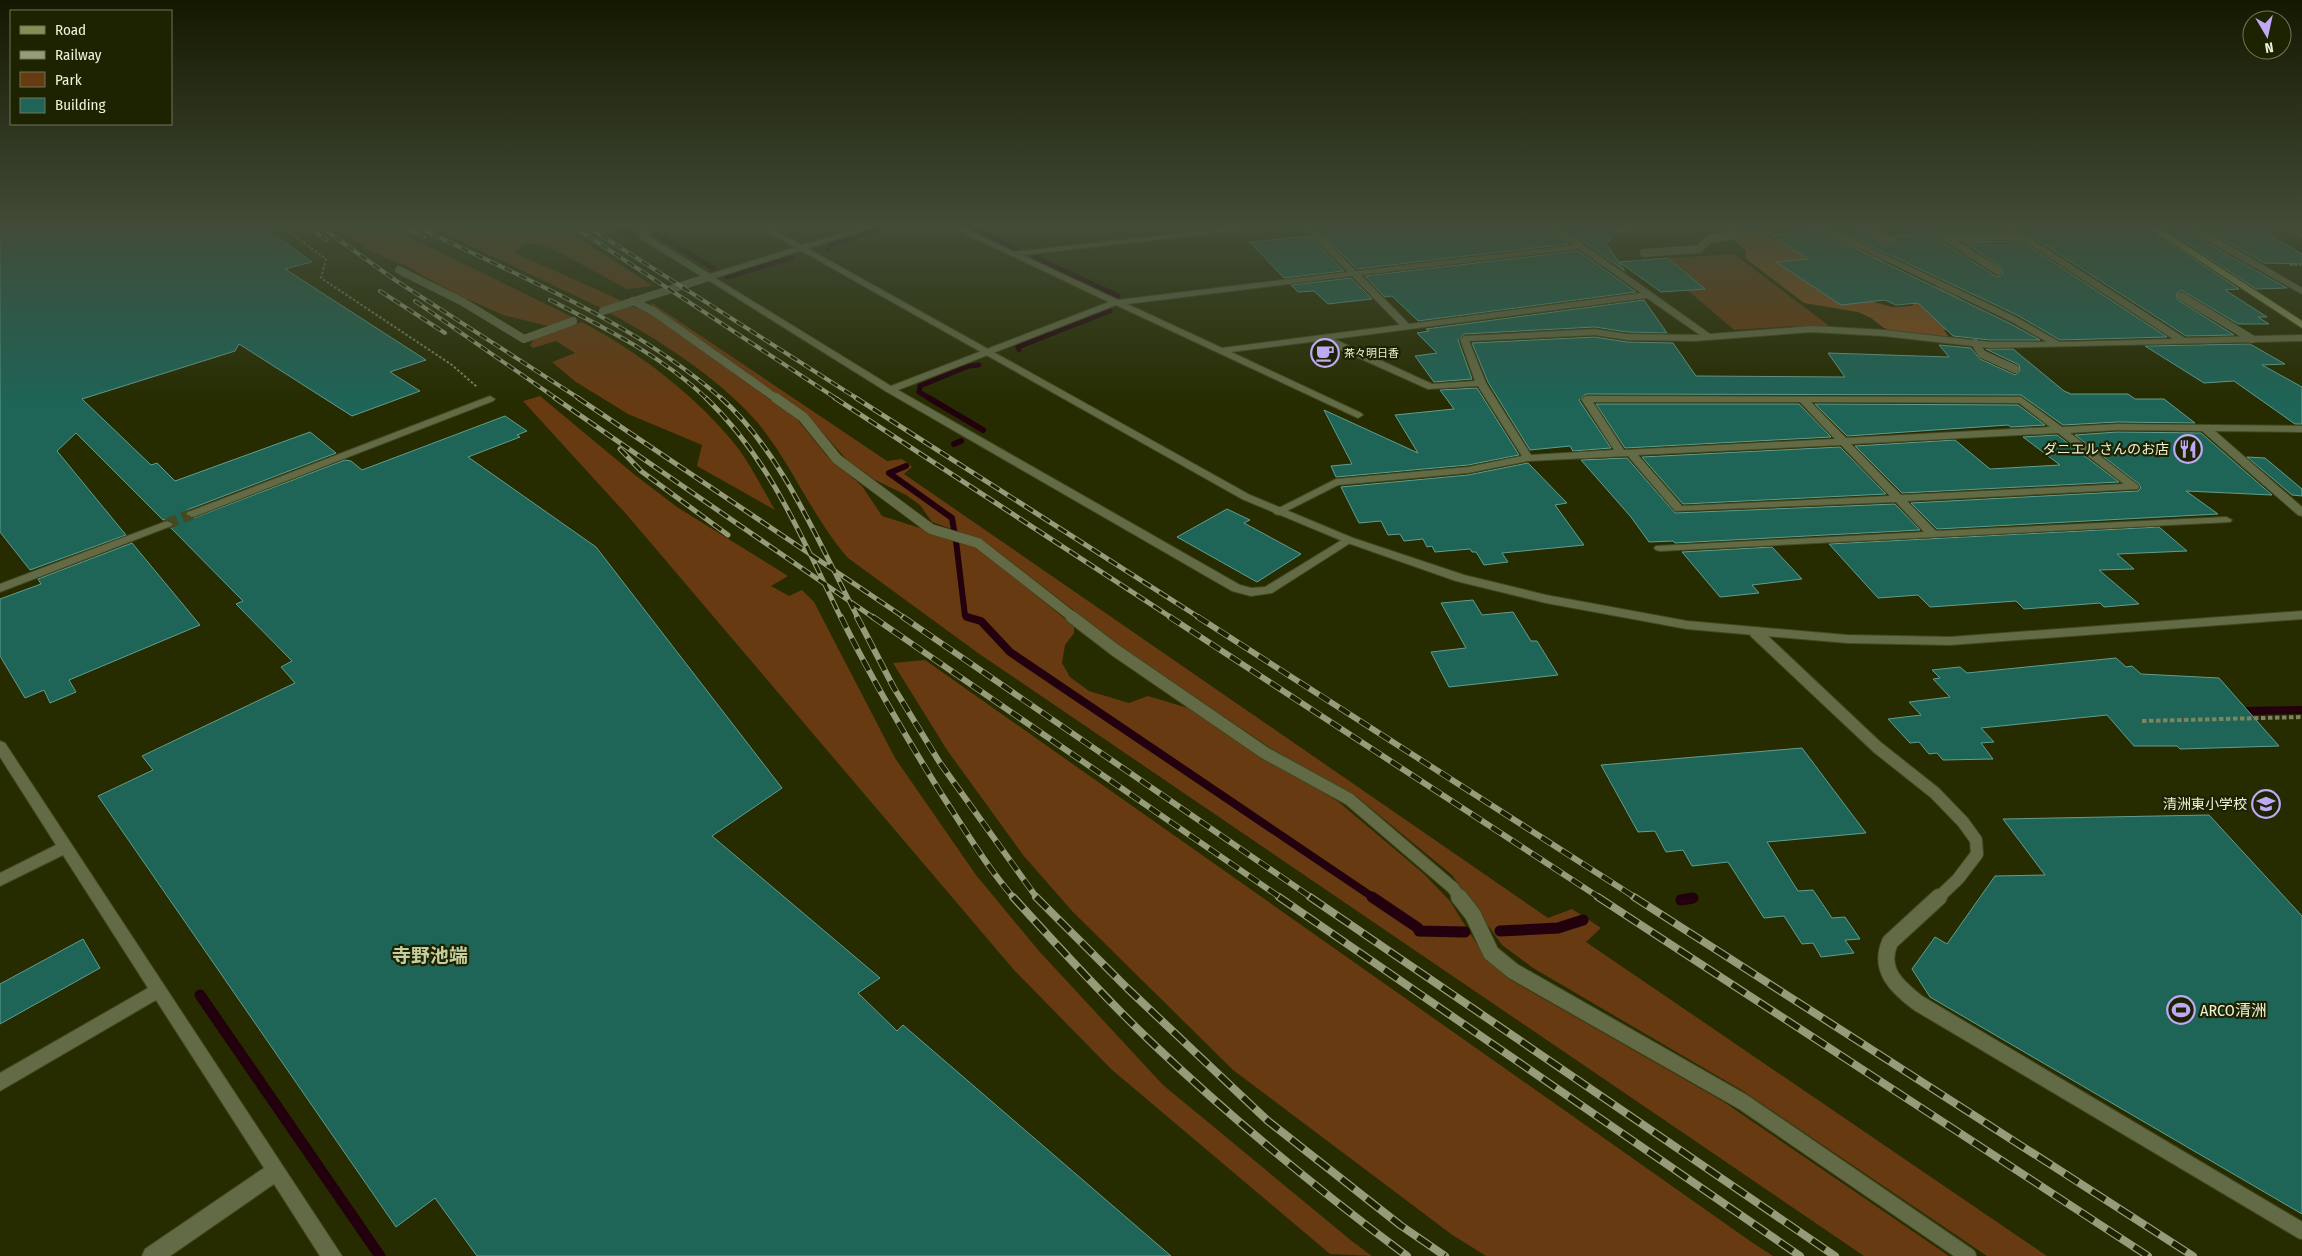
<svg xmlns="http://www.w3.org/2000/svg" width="2302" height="1256" font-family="'Fira Sans Condensed','Noto Sans JP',sans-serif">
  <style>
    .green { fill: #673a11 }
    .forest { fill: #814a1a }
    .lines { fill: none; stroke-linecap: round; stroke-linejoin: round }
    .stream-far3 { stroke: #22000d; stroke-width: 5 }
    .stream-far2 { stroke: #22000d; stroke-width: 6 }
    .stream-far1 { stroke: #22000d; stroke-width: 8 }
    .stream { stroke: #22000d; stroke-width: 11 }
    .building { fill: #1e6457; stroke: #629d8f }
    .minor-tunnel { stroke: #444a21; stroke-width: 11; stroke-dasharray: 11 5.5; stroke-linecap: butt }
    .service-far3-casing { stroke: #42481f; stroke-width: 8 }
    .service-far2-casing { stroke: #42481f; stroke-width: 11 }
    .service-far1-casing { stroke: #42481f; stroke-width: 14 }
    .service-casing { stroke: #42481f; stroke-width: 18 }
    .minor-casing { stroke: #42481f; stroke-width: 2 }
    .tertiary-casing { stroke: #42481f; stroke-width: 2 }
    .secondary-casing { stroke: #42481f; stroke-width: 2 }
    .path-far1 { stroke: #7e8360; stroke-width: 2; stroke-dasharray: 2.5 2; stroke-linecap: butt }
    .path { stroke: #7e8360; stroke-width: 4; stroke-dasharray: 4.5 2.5; stroke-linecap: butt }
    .service-far3 { stroke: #636a46; stroke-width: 8 }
    .service-far2 { stroke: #636a46; stroke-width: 10 }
    .service-far1 { stroke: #636a46; stroke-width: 12 }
    .service { stroke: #636a46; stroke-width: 16 }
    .minor { fill: #636a46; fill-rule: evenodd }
    .tertiary { fill: #636a46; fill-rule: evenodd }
    .secondary { fill: #848f54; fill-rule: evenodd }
    .rail-far3-casing { stroke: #969b7a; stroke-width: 4 }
    .rail-far2-casing { stroke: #969b7a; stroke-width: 5 }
    .rail-far1-casing { stroke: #969b7a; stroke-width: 6 }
    .rail-casing { stroke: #969b7a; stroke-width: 8 }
    .rail-far3 { stroke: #1d2201; stroke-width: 2.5; stroke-dasharray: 8; stroke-linecap: butt }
    .rail-far2 { stroke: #1d2201; stroke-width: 3; stroke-dasharray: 10; stroke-linecap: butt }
    .rail-far1 { stroke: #1d2201; stroke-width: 4.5; stroke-dasharray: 12; stroke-linecap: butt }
    .rail { stroke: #1d2201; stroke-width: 5.5; stroke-dasharray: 16; stroke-linecap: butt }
    .labels { text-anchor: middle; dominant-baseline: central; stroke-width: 4.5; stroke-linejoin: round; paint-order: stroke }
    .far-poi-label { font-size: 11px; fill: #edf2da; stroke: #1d2201; text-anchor: start }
    .poi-label { font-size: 14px; fill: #edf2da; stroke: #1d2201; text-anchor: end }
    .near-poi-label { font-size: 16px; fill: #edf2da; stroke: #1d2201; text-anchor: start }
    .near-quarter-label { font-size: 19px; font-weight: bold; fill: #c4ce9e; stroke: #1d2201 }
  </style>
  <rect width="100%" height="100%" fill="#262c00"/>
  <path class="green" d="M334 227H389L572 317 548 326 503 315 454 293 406 266 371 252Z
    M431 227H562L653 286 627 289 570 258 540 244H524L515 253 622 301 601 308Z
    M1734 254 1832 328 1793 326 1734 330 1685 288 1702 286 1669 258Z
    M652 303 887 461 902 459 912 467 904 474 1548 918 1572 909 1601 928 1586 942 2047 1256H1987L1743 1091 1533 968 1502 945 1452 875 1356 796 1272 749 1120 646 984 541 932 522 920 505 906 495 875 480 846 459 808 416 651 305Z
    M628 305 648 312 796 418 827 456 862 486 882 516 974 545 1074 626V633L1065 645 1062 663 1070 677 1089 691 1129 703 1148 696 1188 708 1340 803 1424 874 1450 901 1483 954 1507 978 1724 1102 1949 1256H1864L978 653 848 558C812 517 792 464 757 422 719 378 659 340 608 312Z
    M582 322C640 353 697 396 738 448 752 467 763 490 775 510L697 466 702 445 628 414 576 382 552 362 575 353 556 341 533 348 530 345 535 338Z
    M540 396 635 475 677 507 788 576 771 586 789 596 802 590 814 602 895 758 976 875 1039 951 1163 1085 1353 1242 1372 1256 1330 1254 1111 1069 1014 970 627 515 523 401Z
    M925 660 1750 1241 1773 1256H1486L1451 1234 1233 1070 1072 911 1023 855 947 750 893 663Z"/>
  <path class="forest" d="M1742 227H1766L1774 233 1768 235 1769 238 1787 244 1870 301 1892 307 1911 306 1914 304 1912 296C1937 280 1940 286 1964 301L1970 330H1944L1949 337H1947L1895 332 1884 328 1871 318 1858 312 1804 303 1745 258 1746 251 1734 240 1744 229Z
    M1778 227H1815L1884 261 1881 262 1797 232 1784 231Z"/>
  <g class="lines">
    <path class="stream-far3" d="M619 227 634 237
      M970 227 1016 249
      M655 233 713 268
      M828 249 829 245 885 227
      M1035 257 1118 296
      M727 277 792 258
      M1019 350 1018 347 1110 311
      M931 399 919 392 920 386 969 366 979 365"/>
    <path class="stream-far2" d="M929 398 983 430
      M954 444 961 441
      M906 466 889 473 952 518 954 530
      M956 541 965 616 971 618"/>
    <path class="stream-far1" d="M967 617 981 621 1010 652 1374 898
      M2239 711 2302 710"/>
    <path class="stream" d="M1372 897 1418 928 1419 931 1465 932
      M1681 900 1693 898
      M1500 931 1558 928 1583 920
      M200 995 380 1256"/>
  </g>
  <path class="building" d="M0 227H264L312 262 285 269 426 360 390 372 420 391 352 416 239 344 235 351 82 399 151 465 157 463 175 481 310 432 336 453 187 510 184 514 191 519 345 460 351 461 362 470 505 416 527 431 517 435 520 437 468 457 596 547 782 788 712 836 880 978 858 993 897 1031 903 1025 1171 1256H477L435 1198 396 1227 98 796 153 770 142 756 295 683 281 667 292 661 236 604 243 601 171 528 174 525V522L168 519 163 520 76 433 57 451 126 535 30 570 0 532Z
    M1320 227H1548L1569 244 1357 269 1323 235 1326 234Z
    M1563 227H1600L1613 237 1606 244 1625 271Z
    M1939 227H2001L2005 231H1945Z
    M2017 227H2146L2239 289 2225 290 2267 317H2258L2269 324H2238L2181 290 2176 294 2178 300 2234 335 2186 336Z
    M2162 227H2188L2194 236 2287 288 2256 289Z
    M2202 227H2256L2302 254V264L2264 263Z
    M1857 228 1861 232 1890 246 1895 242 1893 235 1942 233 1939 237 1942 242 1997 277 2003 274 2001 267 1964 242 2021 241 2167 337 2060 340 2017 315 1835 229Z
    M1819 231 2009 323 2040 340H1990L1953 336 1918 303 1896 305 1885 300 1841 305 1776 262 1808 259 1770 235Z
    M1310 236 1344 271 1284 278 1250 242Z
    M1578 251 1636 292 1418 321 1392 296 1385 297 1365 276Z
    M1668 258 1705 289 1661 292 1619 262Z
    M1351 278 1372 299 1328 304 1314 291 1298 292 1291 285Z
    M1644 300 1667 333 1627 332 1595 327 1464 334 1458 340 1472 379 1434 382 1415 356 1437 353 1417 333 1429 331 1426 329Z
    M1595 337 1627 342 1673 343 1696 376 1845 377 1828 353 1949 357 1939 345 1971 348 1980 359 2015 375 2020 371 2019 365 1986 349H2013L2064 391 2071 394H2128L2135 399H2164L2195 423 2117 422 2063 425 2021 395 1586 394 1579 400 1611 448 1573 451 1570 446 1530 450 1488 382 1472 343Z
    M2250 344 2285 364 2262 365 2302 387V424H2295L2234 381 2204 383 2145 346Z
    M1477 388 1519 455 1468 465 1336 477 1331 466 1352 464 1324 410 1418 453 1395 415 1454 409 1440 390Z
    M1596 404H1799L1831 437 1625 448Z
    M1815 404 2018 405 2045 425 2011 427 2008 425 1847 436Z
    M2117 432 2201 433 2272 495 2186 491 2218 514 1937 529 1911 503 2138 491 2141 488 2139 484 2075 435Z
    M2057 435 2119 482 1902 493 1855 446 1955 440 1990 469 2060 465 2023 437Z
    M1840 447 1886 494 1683 504 1642 457Z
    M2247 457 2265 458 2302 489V496L2292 495Z
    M1627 458 1675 513 1895 504 1920 530 1675 543 1673 541 1649 542 1631 517 1581 460Z
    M1528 463 1567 503 1555 505 1584 545 1502 553 1508 562 1484 565 1476 552H1472L1470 549 1435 552 1432 546 1427 547 1423 539 1404 541 1400 534 1388 535 1381 521 1359 523 1341 487 1468 475Z
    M1227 509 1250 520 1244 523 1301 554 1257 582 1177 537Z
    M2159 527 2187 551 2117 554 2134 569 2099 570 2139 604 2104 607 2100 603 2024 609 2016 601 1930 607 1918 595 1878 598 1829 544Z
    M132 543 200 625 69 680 76 692 50 703 44 690 25 698 0 656V599L41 584 38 579Z
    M1772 547 1802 579 1752 585 1759 593 1720 597 1682 552Z
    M1473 600 1482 615 1513 612 1531 641H1537L1558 675 1449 687 1431 652 1466 648 1441 603Z
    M2116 658 2126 667 2132 666 2141 674 2219 678 2279 746 2180 749 2177 746H2134L2107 715 1981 728 1994 742 1981 743 1993 759 1943 760 1937 753 1929 754 1919 742 1910 743 1888 719 1921 715 1909 702 1950 697 1933 679 1940 678 1932 670 1960 667 1967 673Z
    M1802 748 1866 833 1767 842 1798 891 1813 890 1832 918 1845 917 1860 939 1845 940 1854 953 1821 957 1813 943 1802 944 1784 916 1764 918 1728 862 1692 866 1683 850 1666 852 1655 831 1638 832 1601 765Z
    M2209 815 2302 916V1214L1930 997 1912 969 1935 937 1947 944 1995 876 2045 875 2003 819Z
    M83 939 100 968 0 1024V984Z"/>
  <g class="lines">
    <path class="minor-tunnel" d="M167 524 192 514"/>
    <defs>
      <path id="service-far3" d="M1863 227 1890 240
        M1644 253 1699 249 1709 239 1734 235 1735 232 1729 227
        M399 270 463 302 524 339 573 321
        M1998 271 1945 237 2020 236
        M2181 296 2252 339
        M633 301 653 311 777 399
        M603 311 706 278
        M1975 343 1982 354 2015 369"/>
      <path id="service-far2" d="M776 398 803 417 837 459 931 529 978 543 1074 618"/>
      <path id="service-far1" d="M1072 617 1115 650 1265 753 1349 799 1453 888 1460 898
        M1756 633 1877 747 1935 793 1963 822 1976 840 1977 854 1958 879 1938 898"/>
      <path id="service" d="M1459 897 1473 915 1491 953 1513 971 1743 1102 1968 1256
        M1939 897 1890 942C1878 970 1897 987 1918 1003L2302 1231"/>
      <path id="minor" d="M633 227H642L648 232V236L710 274 861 227H874L715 278 891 386 1109 302 951 227H962L1014 252 1240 227H1268L1022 255 1118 300 1348 272 1304 227H1313L1356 271 1574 245 1550 227H1559L1710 334 1812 326 1884 330 1990 342H2047L2010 321 1816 227H1827L2016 317 2060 342 2173 339 2003 227H2013L2185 338 2302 335V341L1990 348 1884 336 1812 332 1694 341 1627 340 1595 335 1469 341 1486 383 1531 455 1614 450 1581 399 1586 396 2021 397 2062 427 2117 424 2302 426V432L2215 431 2302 507V516L2298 515 2202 431 2117 430 2070 433 2138 485 2139 487 2138 489 1907 501 1936 531 2226 517 2232 520 2230 522 1660 551 1656 550 1654 548 1656 546 1924 532 1896 502 1675 511 1628 456 1528 461 1468 473 1338 485 1279 515 1275 514 1273 512 1275 510 1336 479 1468 467 1522 456 1478 386 1428 389 1330 345 1326 340 1231 352 1361 413 1363 415 1358 418 1116 305 898 390 1240 585 1251 588 1265 587 1345 538H1353L1355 540 1272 593 1251 596 1232 591 887 392 708 280H703V277L641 239 640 233ZM1579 249 1641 293 1409 324 1361 275ZM1352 276 1400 325 1222 348 1127 304ZM1647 298 1700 335 1627 334 1595 329 1464 336 1460 339 1475 381 1432 384 1334 339ZM1593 402H1800L1835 439 1624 450ZM1811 402 2019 403 2050 427 1846 438ZM2058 433 2124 484 1901 495 1851 444ZM1841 445 1890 496 1682 506 1638 455Z
        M1627 227H1646L1614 234 1610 232Z
        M2190 227H2198L2302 288V294L2195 234Z
        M490 396 495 399 493 401 196 516 192 517 186 514 188 512Z
        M167 521 173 524 171 526 0 592V584Z
        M0 741 5 743 342 1256H320L274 1184 170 1256H142L145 1249 264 1168 156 1000 0 1091V1073L148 988 63 855 0 886V873L56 845 0 757Z"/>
      <path id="tertiary" d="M759 227H769L1250 495 1353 538 1464 575 1546 595 1687 621 1847 635 1950 637 2302 611V619L1950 645 1847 643 1687 629 1546 603 1456 581 1345 542 1242 499Z"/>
      <path id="secondary" d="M2148 227H2158L2302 321V328Z"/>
    </defs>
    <use href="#service-far3" class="service-far3-casing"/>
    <use href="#service-far2" class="service-far2-casing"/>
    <use href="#service-far1" class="service-far1-casing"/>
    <use href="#service" class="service-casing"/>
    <use href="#minor" class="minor-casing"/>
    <use href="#tertiary" class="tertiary-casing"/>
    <use href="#secondary" class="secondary-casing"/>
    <path class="path-far1" d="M282 227 326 259 321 278 452 365 477 387
      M2284 227 2302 237
      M2290 265H2302"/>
    <path class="path" d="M2142 721 2302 717"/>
    <use href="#service-far3" class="service-far3"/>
    <use href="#service-far2" class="service-far2"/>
    <use href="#service-far1" class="service-far1"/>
    <use href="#service" class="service"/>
    <use href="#minor" class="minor"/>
    <use href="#tertiary" class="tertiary"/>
    <use href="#secondary" class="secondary"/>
    <defs>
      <path id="rail-far3" d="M308 227 327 240
        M321 227 395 280 580 399
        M404 227 424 237
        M418 227C522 278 634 322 722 399
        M574 227 837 399
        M588 227 858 399
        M380 291 445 333
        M550 300C605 328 662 356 707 399
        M415 301 557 399"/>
      <path id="rail-far2" d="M555 398 874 618
        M578 398 905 618
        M706 398C770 459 803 540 841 618
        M721 398C782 452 820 546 858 618
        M835 398 1172 618
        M856 398 1200 618
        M620 449 641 471 728 535"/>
      <path id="rail-far1" d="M841 617C871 678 906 737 942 795 965 830 987 867 1014 898
        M857 617 894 688 940 763 1037 898
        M873 617 1281 898
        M903 617 1312 898
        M1170 617 1600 898
        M1198 617 1636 898"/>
      <path id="rail" d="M1013 897C1057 945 1101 994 1149 1040 1230 1117 1317 1189 1407 1256
        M1036 897 1128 989 1268 1121 1400 1225 1445 1256
        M1279 897 1800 1256
        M1310 897 1835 1256
        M1598 897 2148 1256
        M1634 897 2193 1256"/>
    </defs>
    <use href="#rail-far3" class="rail-far3-casing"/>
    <use href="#rail-far2" class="rail-far2-casing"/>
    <use href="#rail-far1" class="rail-far1-casing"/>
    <use href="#rail" class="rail-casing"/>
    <use href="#rail-far3" class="rail-far3"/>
    <use href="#rail-far2" class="rail-far2"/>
    <use href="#rail-far1" class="rail-far1"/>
    <use href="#rail" class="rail"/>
  </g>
  <linearGradient id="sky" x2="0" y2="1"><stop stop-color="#151800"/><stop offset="0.56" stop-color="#414b37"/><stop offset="1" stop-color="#414b37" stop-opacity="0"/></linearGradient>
  <rect width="2302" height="403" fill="url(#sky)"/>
  <defs>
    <symbol id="cafe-ring" viewBox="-11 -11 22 22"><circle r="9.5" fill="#1d2201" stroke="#bfa9f4" stroke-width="1.5"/><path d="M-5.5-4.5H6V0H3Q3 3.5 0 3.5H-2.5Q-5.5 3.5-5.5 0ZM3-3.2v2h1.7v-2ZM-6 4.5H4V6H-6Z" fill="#bfa9f4"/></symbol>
    <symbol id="restaurant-ring" viewBox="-11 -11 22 22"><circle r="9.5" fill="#1d2201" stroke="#bfa9f4" stroke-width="1.5"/><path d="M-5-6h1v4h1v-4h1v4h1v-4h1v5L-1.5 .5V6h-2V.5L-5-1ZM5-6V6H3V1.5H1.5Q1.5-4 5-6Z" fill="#bfa9f4"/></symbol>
    <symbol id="school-ring" viewBox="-11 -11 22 22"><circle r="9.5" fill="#1d2201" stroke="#bfa9f4" stroke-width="1.5"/><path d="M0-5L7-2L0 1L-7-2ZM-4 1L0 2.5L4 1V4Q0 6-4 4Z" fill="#bfa9f4"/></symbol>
    <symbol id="stadium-ring" viewBox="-11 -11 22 22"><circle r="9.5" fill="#1d2201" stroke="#bfa9f4" stroke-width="1.5"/><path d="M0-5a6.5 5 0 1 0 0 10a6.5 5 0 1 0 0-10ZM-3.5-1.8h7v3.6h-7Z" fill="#bfa9f4"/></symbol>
  </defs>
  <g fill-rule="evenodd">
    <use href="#cafe-ring" x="1309" y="337" width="32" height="32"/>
    <use href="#restaurant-ring" x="2172" y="433" width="32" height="32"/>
    <use href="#school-ring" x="2250" y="788" width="32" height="32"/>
    <use href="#stadium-ring" x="2165" y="994" width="32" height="32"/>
  </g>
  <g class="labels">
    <g class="far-poi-label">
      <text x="1344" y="353">茶々明日香</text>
    </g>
    <g class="poi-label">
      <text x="2169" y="449">ダニエルさんのお店</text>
      <text x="2247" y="804">清洲東小学校</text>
    </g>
    <g class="near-poi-label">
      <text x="2200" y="1010">ARCO清洲</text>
    </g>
    <g class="near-quarter-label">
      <text x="430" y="955">寺野池端</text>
    </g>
  </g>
  <rect x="10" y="10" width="162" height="115" fill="#1d2201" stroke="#707558"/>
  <rect x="20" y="26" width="25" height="8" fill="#848f54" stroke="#707558"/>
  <text x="55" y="35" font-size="15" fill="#edf2da">Road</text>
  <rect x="20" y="51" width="25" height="8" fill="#969b7a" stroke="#707558"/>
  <text x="55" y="60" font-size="15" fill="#edf2da">Railway</text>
  <rect x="20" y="72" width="25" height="15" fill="#673a11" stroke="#707558"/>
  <text x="55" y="85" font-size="15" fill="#edf2da">Park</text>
  <rect x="20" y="98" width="25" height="15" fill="#1e6457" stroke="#707558"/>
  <text x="55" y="110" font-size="15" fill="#edf2da">Building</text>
  <g transform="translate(2267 35) rotate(171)"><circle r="24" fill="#1d2201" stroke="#707558"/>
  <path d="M0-4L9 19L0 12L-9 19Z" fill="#bfa9f4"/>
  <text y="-8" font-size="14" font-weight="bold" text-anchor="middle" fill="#edf2da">N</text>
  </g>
</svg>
